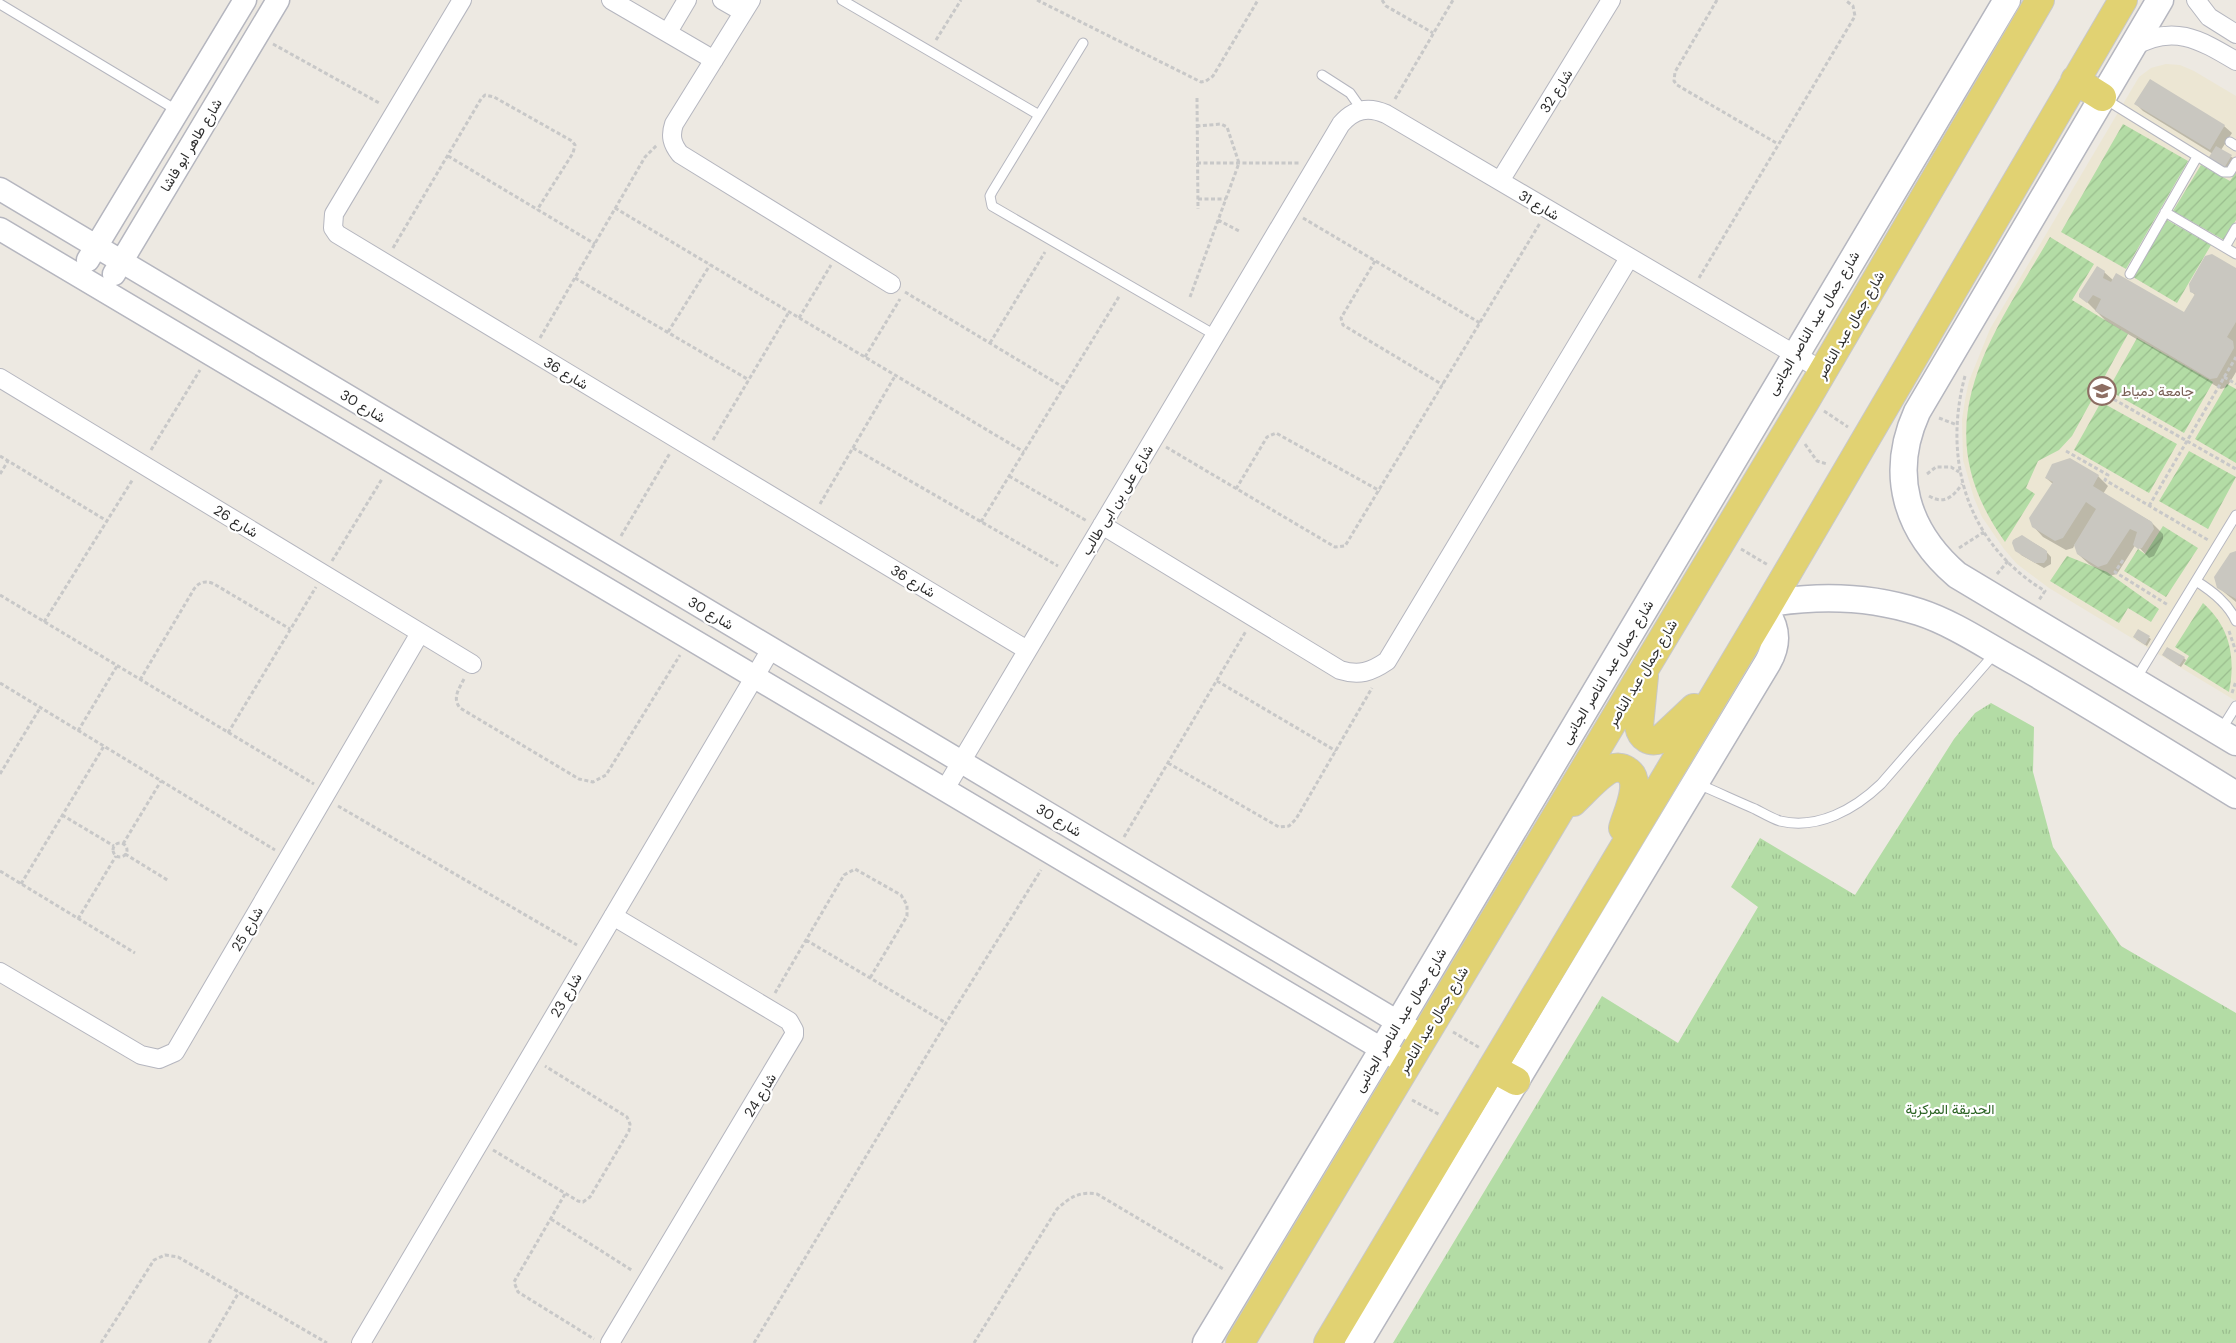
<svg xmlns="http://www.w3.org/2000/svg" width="2236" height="1343" font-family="'DM Sans',Vazirmatn,sans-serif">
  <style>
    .education { fill: #ece6d3 }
    .park { fill: url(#park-tufts) }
    .garden { fill: url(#garden-furrows) }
    .shadow { fill: #0003 }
    .building { fill: #c9c7c0 }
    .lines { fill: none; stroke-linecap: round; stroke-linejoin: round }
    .service-casing { stroke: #b5b6bf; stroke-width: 11 }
    .minor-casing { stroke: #b5b6bf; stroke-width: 20 }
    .tertiary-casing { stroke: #b5b6bf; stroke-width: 25 }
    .secondary-casing { stroke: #b5b6bf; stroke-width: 29 }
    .primary-casing { stroke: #c8c8c8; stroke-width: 30 }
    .path { stroke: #c8c8c8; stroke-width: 3; stroke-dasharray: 4 2.5; stroke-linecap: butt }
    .service { stroke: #fff; stroke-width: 9 }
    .minor { stroke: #fff; stroke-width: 18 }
    .tertiary { stroke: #fff; stroke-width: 22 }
    .secondary { stroke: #fff; stroke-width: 26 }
    .primary { stroke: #e1d272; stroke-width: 28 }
    .labels { text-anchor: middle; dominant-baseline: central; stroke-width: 4.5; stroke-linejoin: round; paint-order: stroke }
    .street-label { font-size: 14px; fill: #2d2d2d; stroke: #fff }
    .education-label { font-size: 14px; fill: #785e54; stroke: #fff; text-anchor: start }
    .park-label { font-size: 14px; fill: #2b6324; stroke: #fff }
  </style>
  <defs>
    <pattern id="park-tufts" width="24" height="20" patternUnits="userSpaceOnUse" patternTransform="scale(1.25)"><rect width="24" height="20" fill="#b3dca5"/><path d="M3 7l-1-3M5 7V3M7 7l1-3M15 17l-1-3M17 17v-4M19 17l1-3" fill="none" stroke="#9abd8e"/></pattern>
    <pattern id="garden-furrows" width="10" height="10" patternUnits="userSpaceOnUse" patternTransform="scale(1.25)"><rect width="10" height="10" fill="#b3dca5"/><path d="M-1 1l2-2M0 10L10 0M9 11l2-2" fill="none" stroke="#9abd8e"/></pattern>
  </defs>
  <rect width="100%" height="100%" fill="#ede9e2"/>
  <path class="education" d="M2166 64 2180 65 2194 71 2236 96V701L2049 588 2017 564 2004 549 1982 517 1974 498 1963 460 1962 420 1965 400 1969 381 1990 329 2139 77 2151 68Z"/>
  <path class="park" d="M1991 703 2034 727 2033 772 2053 847 2121 946 2236 1013V1343H1393L1602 996 1678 1043 1758 907 1731 887 1760 838 1855 895 1954 739 1975 713Z"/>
  <path class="garden" d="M2123 124 2188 161 2126 269 2061 232Z
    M2201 165 2230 181 2236 172V220L2224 240 2173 211Z
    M2167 220 2211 245 2177 303 2133 277Z
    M2050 237 2094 264 2072 300 2128 334 2072 436 2059 450 2038 461 2026 488 2035 494 2005 542C1922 426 1989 341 2050 237Z
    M2137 338 2213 382 2184 433 2108 390Z
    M2227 384 2236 389V463L2195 439Z
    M2101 402 2177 444 2149 493 2074 450Z
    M2189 451 2236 477 2208 529 2159 501Z
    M2163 526 2198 548 2166 597 2124 571 2138 549 2145 554Z
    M2067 556 2107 572 2159 609 2151 622 2128 608 2119 623 2050 581Z
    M2203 603C2230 627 2236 657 2229 692L2184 664 2189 656 2175 647Z"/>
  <path class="shadow" d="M2150 80 2224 126 2232 133 2221 150 2233 158 2225 171 2213 154 2143 111 2136 104Z
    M2236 270V372L2227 387 2221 389 2106 321 2080 295 2104 272 2113 280 2185 314 2196 296 2192 292Z
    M2098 476 2108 486 2103 494 2150 521 2163 534V539L2154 556 2149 558 2136 544 2117 574 2109 576 2089 564 2078 554 2075 544 2073 548 2066 550 2043 537 2033 526 2053 484 2046 478Z
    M2016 538H2025L2044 549 2051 557V564L2044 568 2021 555 2014 543Z
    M2236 552V602L2219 588Z
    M2138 630 2151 639 2147 646 2136 639Z
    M2166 657 2184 658 2186 660 2181 667Z"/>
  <path class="building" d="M2150 79 2225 125 2210 150 2134 104Z
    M2216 146 2232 155 2223 170 2207 160Z
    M2212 254 2236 268V322L2227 337 2233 341 2234 348 2217 378 2210 379 2095 311 2101 299 2093 295 2087 303 2079 297V294L2097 266 2105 271 2103 278 2111 282 2116 273 2184 312 2195 294 2190 292 2189 284 2205 256Z
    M2070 458 2099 475 2093 486 2152 522 2154 529 2142 548 2138 549 2133 545 2137 532 2130 529 2107 564 2098 567 2077 554 2074 545 2096 509 2086 502 2063 538 2055 541 2032 527 2029 518 2053 482 2045 478 2052 464Z
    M2022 535 2047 551V559L2044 563H2035L2015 551 2012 543 2013 540Z
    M2236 551V599L2217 588 2214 577 2230 553Z
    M2138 629 2150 636 2145 645 2133 637Z
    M2167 647 2185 657 2179 666 2162 655Z"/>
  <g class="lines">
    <defs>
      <path id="service" d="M842 0 1039 115
        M0 4 178 111
        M1083 43 992 192 990 196 992 206 1215 335
        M1322 75 1350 93 1362 110
        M2105 99 2223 172H2230L2236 162
        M2230 142 2236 146
        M2165 212 2236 254
        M2225 247 2236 228
        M2130 274 2197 157
        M2196 581C2212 591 2228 603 2236 621
        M2136 679 2236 515
        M2221 730 2236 706
        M1698 784C1717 792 1736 801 1755 809 1763 813 1771 818 1780 821 1818 830 1855 809 1881 784L1996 652"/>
      <path id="minor" d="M462 0 334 214 333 228 337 234 1027 650
        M611 0 714 60
        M722 0 743 12
        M751 0 674 124C670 136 672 144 680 154L891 284
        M2196 0 2209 17 2236 34
        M668 32 687 0
        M2131 48C2172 23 2199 39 2236 61
        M1500 181 1611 0
        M0 378 472 664
        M1102 525 1340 670C1359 676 1371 672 1387 661L1629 258
        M945 789 1341 124C1354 109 1368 106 1386 114L1823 371
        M0 972 141 1055 159 1059 175 1052 420 633
        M361 1343 771 649
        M610 1343 794 1035V1030L789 1021 613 916"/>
      <path id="tertiary" d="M0 189 1413 1031
        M0 229 1407 1064
        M88 260 245 0
        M114 274 278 0"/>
      <path id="secondary" d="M2160 0 1917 412C1889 474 1906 531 1957 575L2236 742
        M1770 603C1820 595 1870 596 1919 612 1953 623 1985 645 2016 662 2090 705 2163 750 2236 795
        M1206 1343 1383 1049 2007 0
        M1358 1343 1768 662C1778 644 1777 627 1765 611"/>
      <path id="primary" d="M2075 80 2102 97
        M1644 676 1639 726C1641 738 1650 743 1661 739L1694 708
        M1573 802C1583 793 1599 774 1611 769 1616 767 1622 767 1626 770 1644 780 1627 813 1623 828
        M1492 1068 1516 1081
        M1240 1343 1806 400 2040 0
        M1328 1343 1765 611 2123 0"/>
    </defs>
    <use href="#service" class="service-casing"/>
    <use href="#minor" class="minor-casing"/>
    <use href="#tertiary" class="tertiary-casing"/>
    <use href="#secondary" class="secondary-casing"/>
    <use href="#primary" class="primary-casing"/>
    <path class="path" d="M1037 0 1201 82 1206 81 1213 76 1258 0
      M1382 0 1386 6 1433 33
      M1717 0 1675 72 1674 81 1677 85 1778 144
      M936 40 961 0
      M273 44 381 104
      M1197 98 1198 209
      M1395 99 1453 0
      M448 156 595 244
      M1197 163H1299
      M1198 199H1226
      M615 208 1024 452
      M1303 218 1480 323
      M1218 220 1241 232
      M393 248 481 99 485 95 494 97 572 141 575 145 573 153 537 210
      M1375 261 1341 318 1343 325 1443 385
      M575 278 749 380
      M1699 278 1855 16 1853 6 1845 0
      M905 292 1063 387
      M1190 297 1239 163 1227 127 1221 124 1197 126
      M799 318 831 265
      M668 332 710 265
      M540 338 645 157 657 145
      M990 343 1045 252
      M865 357 900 299
      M1965 376C1942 461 1968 545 2045 591L2039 600
      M2224 377 2236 384
      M2108 396 2236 469
      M1824 411 1848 427
      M1939 418 1957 425
      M713 440 789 312
      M1805 444 1817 461 1827 464
      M1166 447 1335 547 1345 546 1540 223
      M853 448 1058 566
      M151 450 200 370
      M2066 451 2108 475 2105 480 2208 540
      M0 456 107 521
      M0 474 8 461
      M1927 474 1936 467H1951L1959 472
      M1009 476 1087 521
      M1236 489 1267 437 1276 433 1380 491
      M1929 496C1944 505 1953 497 1962 484
      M820 504 895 376
      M2149 506 2236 357
      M981 522 1120 295
      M621 536 670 453
      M1959 548 1984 532
      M1741 549 1768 565
      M2123 560 2115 572 2168 605
      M332 561 382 479
      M1997 574 2008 561
      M0 595 314 784
      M44 622 133 479
      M2229 631 2236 652
      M464 679C459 689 452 698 460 708L579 779 593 782 606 775 680 655
      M140 680 194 589C199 582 206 580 214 584L290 629
      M1217 681 1336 751
      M0 683 275 850
      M2232 693 2236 681
      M78 731 117 666
      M228 733 316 587
      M1168 763 1279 827 1289 826 1296 819 1372 688
      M0 774 40 708
      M338 806 577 945
      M62 815 114 846
      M1124 837 1246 631
      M113 850a7 7 0 1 1 14 0a7 7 0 1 1-14 0Z
      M123 844 161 781
      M125 854 169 881
      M0 871 135 953
      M21 884 104 746
      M78 919 116 856
      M806 940 946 1023
      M775 993 844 875 855 869 901 895 907 905V916L870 978
      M1453 1032 1480 1048
      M1412 1100 1440 1115
      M493 1150 578 1201 583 1202 590 1197 629 1131 630 1124 627 1117 545 1066
      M565 1194 514 1282 518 1292 594 1339
      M551 1219 633 1271
      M101 1343 154 1260 165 1255 178 1257 327 1343
      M209 1343 239 1292
      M754 1343 946 1023 1041 870
      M974 1343 1057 1209C1070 1197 1080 1191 1097 1194L1225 1270"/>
    <use href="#service" class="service"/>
    <use href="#minor" class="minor"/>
    <use href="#tertiary" class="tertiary"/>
    <use href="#secondary" class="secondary"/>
    <use href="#primary" class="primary"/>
  </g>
  <defs>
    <symbol id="university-ring" viewBox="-11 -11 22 22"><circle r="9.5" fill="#fff" stroke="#8d6e63" stroke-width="1.5"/><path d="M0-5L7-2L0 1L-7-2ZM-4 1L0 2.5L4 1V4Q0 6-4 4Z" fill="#8d6e63"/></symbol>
  </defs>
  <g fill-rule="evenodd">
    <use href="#university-ring" x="2086" y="375" width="32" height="32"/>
  </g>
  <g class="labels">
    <g class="street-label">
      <text transform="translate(1556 91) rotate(-58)">شارع 32</text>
      <text transform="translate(191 145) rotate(-59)">شارع طاهر ابو فاشا</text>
      <text transform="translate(1539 205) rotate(31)">شارع 31</text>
      <text transform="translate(1813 323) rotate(-59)">شارع جمال عبد الناصر الجانبى</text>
      <text transform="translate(1850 325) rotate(-60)">شارع جمال عبد الناصر</text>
      <text transform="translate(566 373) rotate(31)">شارع 36</text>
      <text transform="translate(363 406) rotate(31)">شارع 30</text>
      <text transform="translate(1117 500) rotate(-59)">شارع على بن ابى طالب</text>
      <text transform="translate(236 521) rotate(31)">شارع 26</text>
      <text transform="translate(913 581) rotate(31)">شارع 36</text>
      <text transform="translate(711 613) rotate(31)">شارع 30</text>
      <text transform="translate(1607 672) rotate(-59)">شارع جمال عبد الناصر الجانبى</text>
      <text transform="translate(1642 673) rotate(-59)">شارع جمال عبد الناصر</text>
      <text transform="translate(1059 820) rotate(31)">شارع 30</text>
      <text transform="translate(247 929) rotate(-60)">شارع 25</text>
      <text transform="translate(566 995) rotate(-60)">شارع 23</text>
      <text transform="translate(1400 1020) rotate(-59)">شارع جمال عبد الناصر الجانبى</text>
      <text transform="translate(1433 1020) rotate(-59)">شارع جمال عبد الناصر</text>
      <text transform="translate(760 1095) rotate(-59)">شارع 24</text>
    </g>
    <g class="education-label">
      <text x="2121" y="391">جامعة دمياط</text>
    </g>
    <g class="park-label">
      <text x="1950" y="1109">الحديقة المركزية</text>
    </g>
  </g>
</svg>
